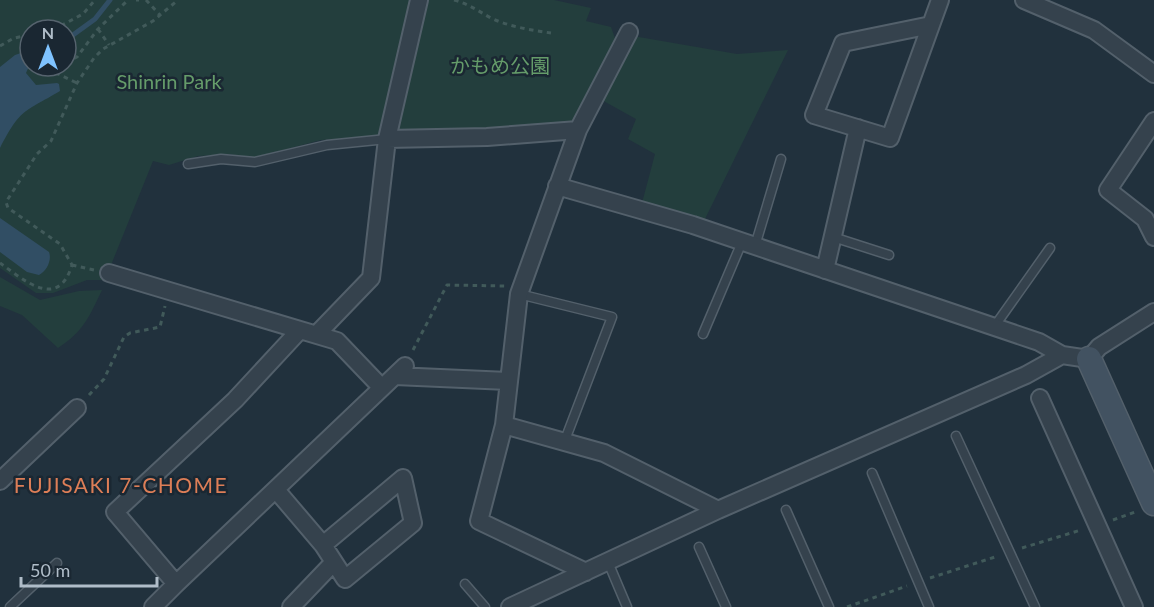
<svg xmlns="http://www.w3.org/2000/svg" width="1154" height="607" font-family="Lato,'Noto Sans JP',sans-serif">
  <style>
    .green { fill: #233e3d; fill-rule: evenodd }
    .water { fill: #314e64 }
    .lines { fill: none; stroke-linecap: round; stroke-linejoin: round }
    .stream { stroke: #314e64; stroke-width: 5 }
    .lane-casing { stroke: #53606b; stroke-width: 11 }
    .street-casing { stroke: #53606b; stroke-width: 20 }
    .secondary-casing { stroke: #53606b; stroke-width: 27 }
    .path { stroke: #415a5a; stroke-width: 3; stroke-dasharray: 4.5 4.5; stroke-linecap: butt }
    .lane { stroke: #35424d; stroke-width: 8 }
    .street { stroke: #35424d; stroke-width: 16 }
    .secondary { stroke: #425261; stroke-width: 24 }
    .labels { text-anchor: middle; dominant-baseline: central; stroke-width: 5; stroke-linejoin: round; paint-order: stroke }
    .park-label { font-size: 20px; fill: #659c6a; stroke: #1a2732 }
    .neighbourhood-label { font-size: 21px; letter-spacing: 1.5px; fill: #dd7e57; stroke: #1a2732 }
  </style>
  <rect width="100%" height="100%" fill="#21313d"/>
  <path class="green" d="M0 0H412L382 131 376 137 321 140 253 158 229 154 198 156 169 165 153 161 105 280H87L53 293H36L0 268ZM30 30H66V66H30Z
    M426 0H554L591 8 586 21 611 27 617 44 575 122 488 131H402L396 127Z
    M633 36 737 54 788 50 704 221 642 203 655 154 628 139 636 119 600 99Z
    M0 277 40 300 79 291 102 290C89 317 84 331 58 348L22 315 0 306Z"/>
  <path class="water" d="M30 50V64L26 73 36 85 57 83 59 84 60 91C23 113 21 108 0 148V67L15 55Z
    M0 218 49 252C52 260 47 271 39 275L27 272 0 252Z"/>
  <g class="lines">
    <path class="stream" d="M66 40 95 19 110 0"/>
    <defs>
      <path id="lane" d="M188 164 221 159 255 162 327 145 387 139
        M833 237 889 255
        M755 246 781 159
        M519 294 612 317 565 440
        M994 327 1050 248
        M703 334 742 242
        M956 436 1035 607
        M872 473 929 607
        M786 510 829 607
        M699 547 726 607
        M608 562 627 607
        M465 584 485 607
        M10 607 57 563"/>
      <path id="street" d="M1024 0 1094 30 1154 74
        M931 25 843 43 814 115 890 138 940 0
        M1154 121 1108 190 1145 219 1154 237
        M387 139 419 0
        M557 186 693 225 1039 342 1062 355
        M825 270 858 128
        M109 273 337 341 382 388
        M299 331 235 400 115 512 176 584 405 366
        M317 334 371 278 387 139 487 137 578 130
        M395 376 508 381
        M1040 398 1134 607
        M504 425 604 453 718 510
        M0 481 77 408
        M277 491 323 545 345 579 413 523 403 478 323 545
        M586 572 479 521 504 425 519 294 578 130 629 32
        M153 607 176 584
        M291 607 334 562
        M510 607 718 510 1026 375 1062 355 1089 359 1099 347 1154 312"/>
      <path id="secondary" d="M1089 359 1154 503"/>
    </defs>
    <use href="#lane" class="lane-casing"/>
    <use href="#street" class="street-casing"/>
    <use href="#secondary" class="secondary-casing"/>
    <path class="path" d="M136 0H139
      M146 0 160 15
      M454 0C469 4 478 11 491 18 510 27 531 30 551 33
      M98 29 109 45
      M53 30 83 14 95 0
      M0 46 14 38 30 35
      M66 62 77 57 98 29 128 0
      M50 66 54 72 77 83
      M0 263C24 280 58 311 72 265L60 244 8 208 6 202 37 154 51 141 77 83 94 58 103 49 153 21 178 0
      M72 265 94 270
      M413 350 447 285 505 286
      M89 395 104 379 124 337 130 333 160 327 165 306
      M1113 520 1135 512
      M1022 548 1081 530
      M930 578 998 556
      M847 607 907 586"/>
    <use href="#lane" class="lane"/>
    <use href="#street" class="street"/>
    <use href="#secondary" class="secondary"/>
  </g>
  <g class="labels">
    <g class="park-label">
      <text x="500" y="65">かもめ公園</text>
      <text x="169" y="81">Shinrin Park</text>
    </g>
    <g class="neighbourhood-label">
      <text x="121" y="484">FUJISAKI 7-CHOME</text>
    </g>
  </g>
  <g transform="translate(48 48)"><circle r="28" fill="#1a2732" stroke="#56636e" stroke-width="1.5"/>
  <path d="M0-4.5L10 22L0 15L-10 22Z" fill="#7fc3ff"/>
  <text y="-9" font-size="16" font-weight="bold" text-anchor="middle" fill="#b0bdc9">N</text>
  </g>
  <path d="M21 577v9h136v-9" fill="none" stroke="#b0bdc9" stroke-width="3"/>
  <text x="30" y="577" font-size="18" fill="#b0bdc9" stroke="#1a2732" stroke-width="4.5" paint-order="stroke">50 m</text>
</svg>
